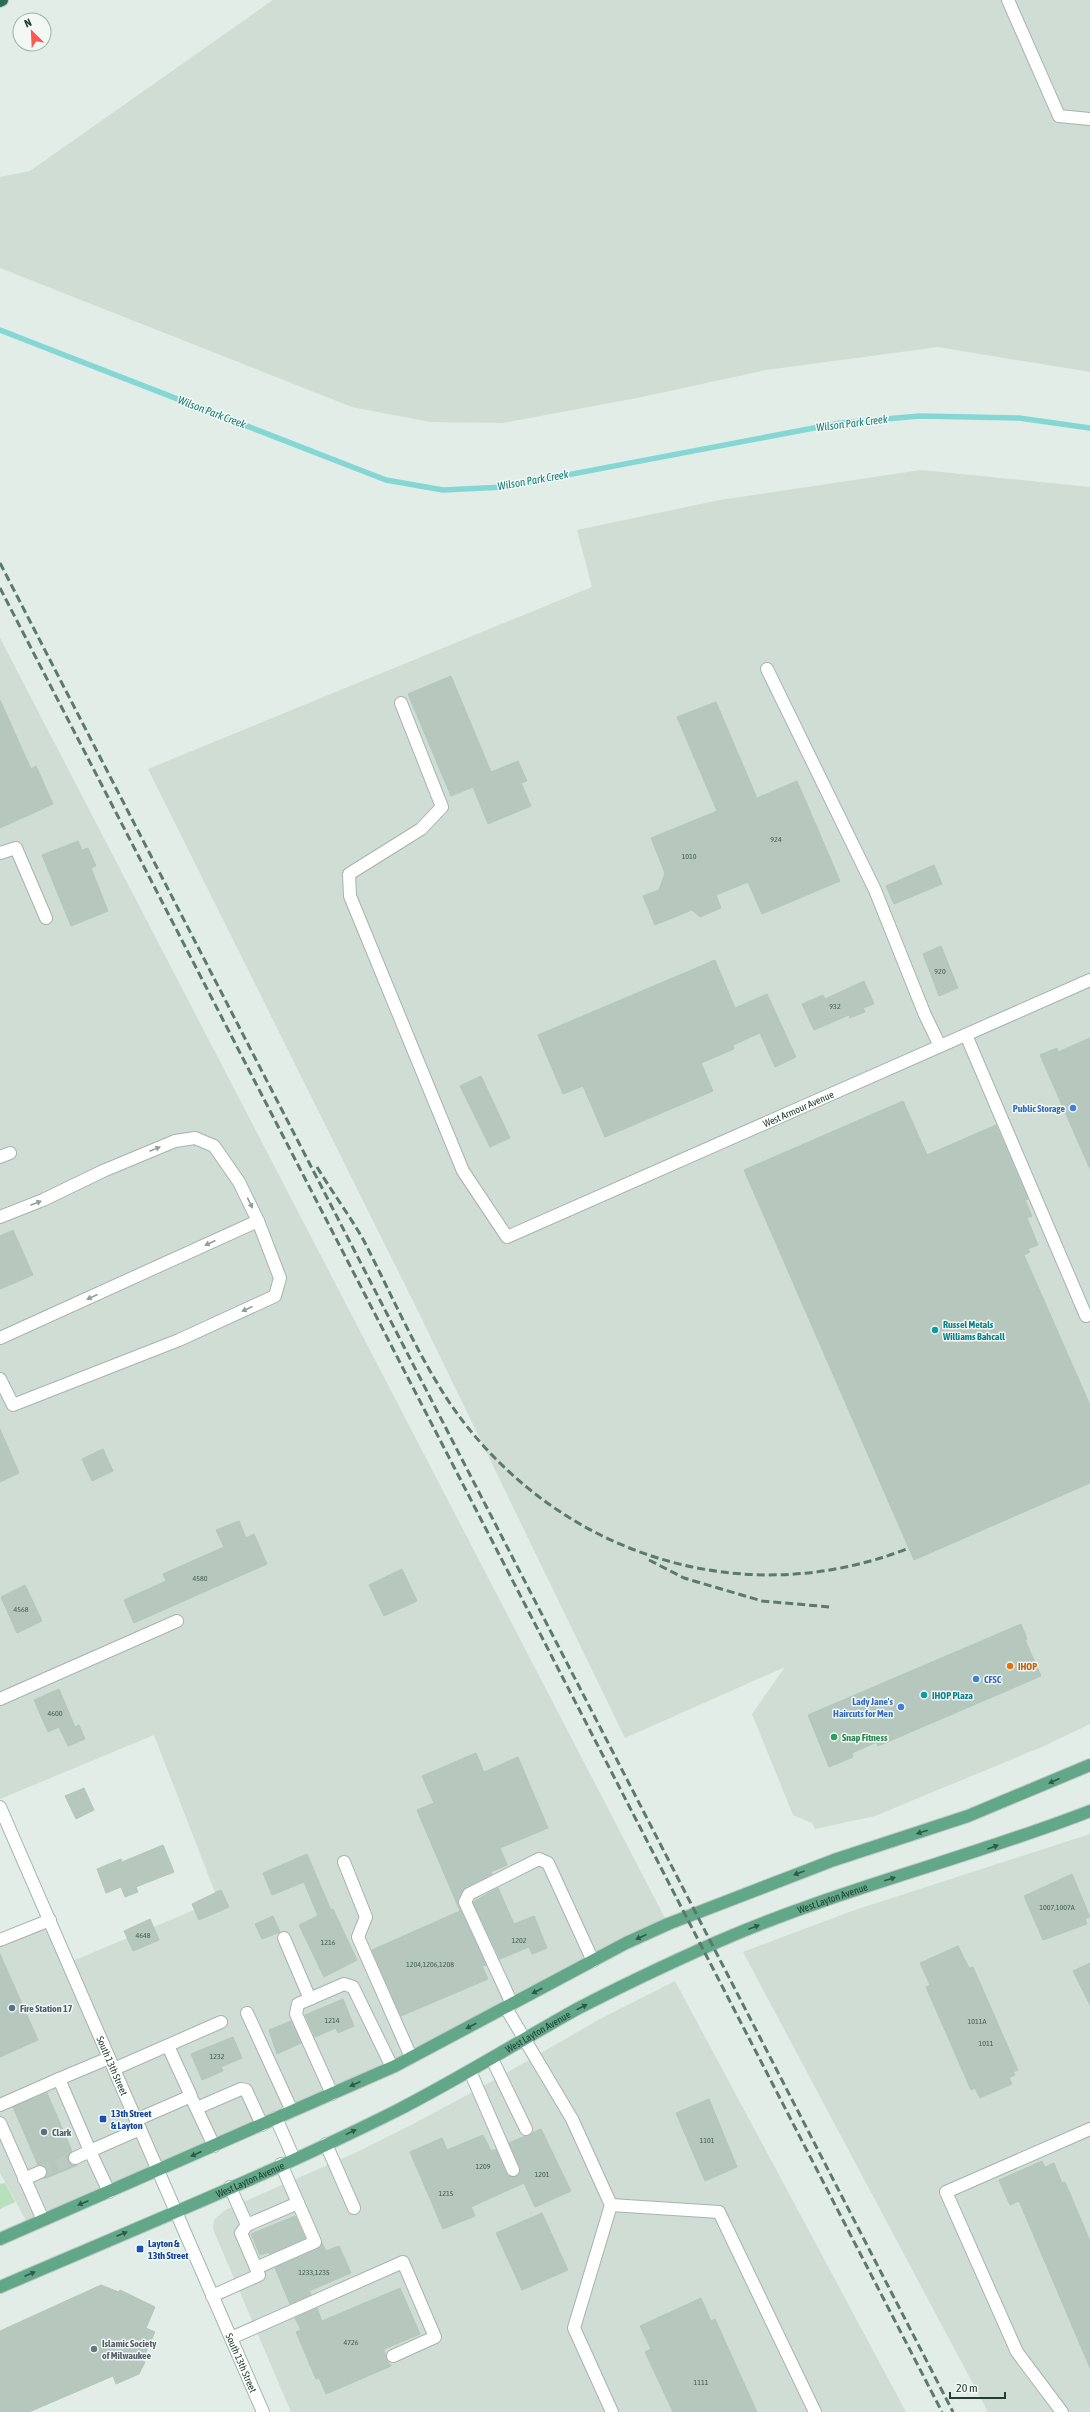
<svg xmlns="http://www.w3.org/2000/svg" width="1090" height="2412" font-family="'Asap Condensed',sans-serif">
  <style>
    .built { fill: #cfddd4 }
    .green { fill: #b8e0bb }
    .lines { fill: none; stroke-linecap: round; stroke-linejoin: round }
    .stream { stroke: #84d7d5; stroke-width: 5.5 }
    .building { fill: #b6c8be; stroke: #b3c7bb }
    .minor-tunnel { stroke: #bacac2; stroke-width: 12; stroke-dasharray: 12 6; stroke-linecap: butt }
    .minor-casing { stroke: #a3b6ac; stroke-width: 14 }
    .major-casing { stroke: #c1cac5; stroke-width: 14 }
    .highway-casing { stroke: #c1cac5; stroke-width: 14 }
    .minor { stroke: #fff; stroke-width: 12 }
    .major { stroke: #61a788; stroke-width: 12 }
    .highway { stroke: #296f53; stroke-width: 12 }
    .rail { stroke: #5a7b6c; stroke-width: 3; stroke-dasharray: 8 4; stroke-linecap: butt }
    .oneway { fill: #90a098 }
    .oneway2 { fill: #305a47 }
    .shop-dot { fill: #3f7fe0; stroke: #f2f9f4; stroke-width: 1.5 }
    .culture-dot { fill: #0f9aa8; stroke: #f2f9f4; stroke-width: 1.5 }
    .food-dot { fill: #e8710a; stroke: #f2f9f4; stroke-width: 1.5 }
    .leisure-dot { fill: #2e9e5b; stroke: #f2f9f4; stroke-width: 1.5 }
    .service-dot { fill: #5c6f8a; stroke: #f2f9f4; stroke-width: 1.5 }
    .transit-dot { fill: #1a4fb4; stroke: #f2f9f4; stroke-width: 1.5 }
    .worship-dot { fill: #6b7280; stroke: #f2f9f4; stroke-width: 1.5 }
    .labels { text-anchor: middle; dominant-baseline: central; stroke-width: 3; stroke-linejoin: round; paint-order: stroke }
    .number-label { font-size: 8px; fill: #466254 }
    .shop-label { font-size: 10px; font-weight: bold; fill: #366cbe; stroke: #f2f9f4; text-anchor: end }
    .street-label { font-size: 10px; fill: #204031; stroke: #f2f9f4 }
    .culture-label { font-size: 10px; font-weight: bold; fill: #0d838f; stroke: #f2f9f4; text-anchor: start }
    .food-label { font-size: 10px; font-weight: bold; fill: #c56008; stroke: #f2f9f4; text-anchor: start }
    .leisure-label { font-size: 10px; font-weight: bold; fill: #27864d; stroke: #f2f9f4; text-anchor: start }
    .service-label { font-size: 10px; font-weight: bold; fill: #4e5e75; stroke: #f2f9f4; text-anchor: start }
    .transit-label { font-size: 10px; font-weight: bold; fill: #164399; stroke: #f2f9f4; text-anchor: start }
    .worship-label { font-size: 10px; font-weight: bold; fill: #5b616d; stroke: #f2f9f4; text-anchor: start }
    .water-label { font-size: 11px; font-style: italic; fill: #147b7a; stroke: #f2f9f4 }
  </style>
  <rect width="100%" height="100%" fill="#e1ede6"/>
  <path class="built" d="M273 0H1090V372L938 347 766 370 637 398 502 423 430 422 352 407 0 268V177L30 171Z
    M921 470 1090 487V1724L1044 1746 875 1816 815 1829 812 1823 793 1815 752 1714 785 1667 625 1738 416 1307 148 769 592 587 577 530 720 500Z
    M0 638 668 1924 395 2066 29 2226 0 2173V1937L48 1915 68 1963 218 1900 154 1735 0 1799Z
    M1090 1834V2412H988L743 1952 852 1911Z
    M675 1981 906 2412H291L213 2229 214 2220 225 2210 355 2153 415 2123 482 2087 600 2019Z"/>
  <path class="green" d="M5 2183 15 2202 0 2209V2184Z"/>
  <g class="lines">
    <path class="stream" d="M0 330 386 480 443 490 504 487 840 423 920 416 1019 418 1090 428"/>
  </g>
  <path class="building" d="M451 676 491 772 518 761 527 781 521 783 531 806 488 824 473 787 451 796 408 694Z
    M0 700 31 769 36 766 53 804 0 828Z
    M716 702 757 798 797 781 840 881 762 914 748 882 716 895 721 908 700 917 692 910 655 925 643 896 659 890 665 873 651 838 717 811 677 717Z
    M78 841 82 850 88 848 96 866 91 868 108 911 71 926 42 855Z
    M934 865 942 884 894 904 886 886Z
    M941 946 958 988 939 996 923 954Z
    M715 960 735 1008 767 994 796 1057 775 1067 760 1033 733 1045 734 1049 701 1063 713 1091 605 1137 583 1086 563 1094 538 1035Z
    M864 981 874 1004 863 1008 865 1012 850 1018 849 1015 814 1030 802 1004 823 995 825 999Z
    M1090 1038V1169L1040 1055 1057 1048 1058 1052Z
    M481 1076 510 1138 490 1147 460 1086Z
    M903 1101 927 1155 996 1125 1028 1199 1025 1200 1032 1216 1027 1218 1038 1245 1028 1249 1030 1252 1024 1255 1090 1405V1483L914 1560 744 1170Z
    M13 1230 33 1275 0 1289V1236Z
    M0 1429 19 1473 0 1482Z
    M103 1449 113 1471 92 1481 82 1459Z
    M239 1521 246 1538 254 1534 267 1564 134 1623 124 1600 166 1581 163 1574 224 1547 216 1530Z
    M402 1569 417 1601 384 1616 369 1585Z
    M25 1585 42 1621 17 1633 1 1597Z
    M1021 1624 1027 1639 1025 1640 1041 1676 878 1746 877 1742 852 1753 853 1757 829 1767 808 1715Z
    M59 1689 75 1727 79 1725 85 1739 68 1746 59 1727 48 1732 34 1700Z
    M476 1753 484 1772 518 1757 548 1828 500 1848 507 1865 491 1872 492 1874 466 1887 458 1899V1905L486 1965 482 1966 488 1979 401 2016 372 1950 460 1911 417 1810 434 1803 422 1776Z
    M84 1788 94 1810 76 1819 65 1796Z
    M163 1845 174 1872 136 1887 138 1892 125 1897 121 1887 106 1893 97 1869 121 1859 122 1862Z
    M307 1854 331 1910 333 1909 357 1960 324 1977 299 1925 318 1916 304 1882 272 1895 263 1873Z
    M1072 1874 1090 1917 1085 1919 1087 1924 1043 1940 1024 1896Z
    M498 1888 514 1924 534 1916 547 1948 532 1954 529 1947 500 1959 473 1902Z
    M221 1890 229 1907 199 1920 192 1904Z
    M273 1916 280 1932 262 1939 255 1924Z
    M150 1919 159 1940 133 1951 124 1931Z
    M958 1946 969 1968 973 1967 1018 2070 1013 2072 1015 2075 1009 2078 1012 2084 980 2098 975 2088 971 2090 926 1987 930 1985 920 1963Z
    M0 1954 38 2040 0 2057Z
    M1090 1963V2005L1073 1971Z
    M343 1999 354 2026 338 2033 336 2028 315 2037 305 2015Z
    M291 2021 301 2043 277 2054 269 2030Z
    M233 2037 242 2058 221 2067 223 2071 202 2080 191 2054Z
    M47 2093 72 2151 69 2154 68 2161 71 2164 78 2165 44 2179 47 2169 44 2166 38 2165 13 2107Z
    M709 2099 737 2167 705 2181 676 2113Z
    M541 2129 571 2191 535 2207 524 2183 471 2207 475 2216 443 2229 410 2152 442 2138 447 2150 483 2135 491 2151 496 2149 506 2173 509 2176 516 2177 519 2174 520 2167 509 2143Z
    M1042 2161 1045 2167 1054 2163 1062 2183 1065 2182 1090 2241V2368L1019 2201 1010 2205 999 2180Z
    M542 2213 568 2270 522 2290 496 2233Z
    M295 2216 305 2238 269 2254V2252L260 2255 251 2234Z
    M322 2243 326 2251 339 2246 351 2273 309 2291 311 2295 290 2304 275 2268 318 2249Z
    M101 2285 119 2292 120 2290 155 2307 146 2328 155 2332 142 2361 145 2362 139 2374 116 2384 113 2376 29 2412H0V2331Z
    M400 2288 420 2334 384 2349 386 2359 391 2366 326 2394 319 2378 316 2379 296 2332 301 2330 295 2318 317 2308 322 2321Z
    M701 2298 711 2321 715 2319 757 2412H673L645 2352 651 2349 640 2326Z"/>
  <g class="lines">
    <path class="minor-tunnel" d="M40 2172 75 2158"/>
    <defs>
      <g id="minor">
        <path d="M1008 0 1059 116 1090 119"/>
        <path d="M767 669 875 890 925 1015 940 1046"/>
        <path id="s1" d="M401 703 442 807 421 829 349 874 350 896 463 1171 507 1237 1090 980"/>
        <path d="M0 853 16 848 46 918"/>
        <path d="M966 1035 1086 1316"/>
        <path d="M0 1157 10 1153"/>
        <path d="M0 1217 43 1200 103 1171 175 1141 195 1138 214 1146 239 1182 258 1221 280 1278 275 1296 179 1340 13 1405 0 1379"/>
        <path d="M0 1338 258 1221"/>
        <path d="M0 1699 177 1621"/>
        <path id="s2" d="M0 1807 263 2412"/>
        <path d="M344 1862 366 1917 358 1937 411 2057"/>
        <path d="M284 1938 310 1999"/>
        <path d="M0 1940 50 1920"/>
        <path d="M512 2004 465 1902 469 1894 539 1859 548 1863 593 1961"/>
        <path d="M506 2008 572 2119 611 2205 574 2328 612 2412"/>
        <path d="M247 2013 292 2111"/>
        <path d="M109 2058 59 2079 90 2151 140 2129"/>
        <path d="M492 2059 526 2129"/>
        <path d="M114 2069 221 2022"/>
        <path d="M470 2071 513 2170"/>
        <path d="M332 2094 296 2014 298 2004 344 1984 353 1987 392 2067"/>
        <path d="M193 2101 214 2146"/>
        <path d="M0 2105 59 2079"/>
        <path d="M197 2108 241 2089 246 2090 262 2125"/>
        <path d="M276 2118 294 2159"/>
        <path d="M136 2120 191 2096 168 2046"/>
        <path d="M0 2123 43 2220"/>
        <path d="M326 2144 354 2208"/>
        <path d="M75 2158 90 2151 109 2192"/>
        <path d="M24 2179 40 2172"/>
        <path d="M230 2187 247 2225"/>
        <path d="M611 2205 719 2212 815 2412"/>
        <path d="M256 2268 315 2242 281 2164"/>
        <path d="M212 2296 259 2275 241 2233 247 2225 298 2203"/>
        <path d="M231 2338 403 2262 435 2337 393 2356"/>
        <path d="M1062 2412 1017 2352 946 2192 1090 2129"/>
      </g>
      <g id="major">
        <path d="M0 2239 395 2066 626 1943 668 1924 834 1860 968 1816 1090 1765"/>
        <path id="s3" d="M0 2287C132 2230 266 2176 394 2112 457 2080 516 2043 577 2009 623 1985 670 1963 717 1942 838 1889 967 1859 1090 1811"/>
      </g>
      <path id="highway" d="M0 1 2 0"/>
    </defs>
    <use href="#minor" class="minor-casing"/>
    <use href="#major" class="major-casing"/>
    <use href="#highway" class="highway-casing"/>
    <use href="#minor" class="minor"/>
    <use href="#major" class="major"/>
    <use href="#highway" class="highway"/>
    <path class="rail" d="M0 563 953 2412
      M0 588 942 2412
      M317 1167C332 1192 350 1216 364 1241 393 1297 422 1366 459 1416 564 1557 745 1613 909 1548
      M649 1560 684 1578 762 1601 830 1607"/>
  </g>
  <defs><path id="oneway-solid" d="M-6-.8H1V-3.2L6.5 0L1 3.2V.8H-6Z"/></defs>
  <g class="oneway">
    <use href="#oneway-solid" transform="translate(155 1149) rotate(-22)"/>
    <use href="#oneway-solid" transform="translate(36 1203) rotate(-21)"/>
    <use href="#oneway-solid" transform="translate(250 1203) rotate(64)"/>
    <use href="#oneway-solid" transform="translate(210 1243) rotate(156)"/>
    <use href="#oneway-solid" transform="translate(92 1297) rotate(156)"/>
    <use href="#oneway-solid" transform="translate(247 1309) rotate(155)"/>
  </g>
  <g class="oneway2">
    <use href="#oneway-solid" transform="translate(1054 1781) rotate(156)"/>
    <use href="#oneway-solid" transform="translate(922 1832) rotate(162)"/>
    <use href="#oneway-solid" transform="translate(993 1847) rotate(-20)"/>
    <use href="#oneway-solid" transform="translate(799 1873) rotate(160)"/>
    <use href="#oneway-solid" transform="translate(890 1879) rotate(-17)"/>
    <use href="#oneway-solid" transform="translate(754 1927) rotate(-21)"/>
    <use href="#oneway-solid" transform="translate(641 1937) rotate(155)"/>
    <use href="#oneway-solid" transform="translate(537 1991) rotate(152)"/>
    <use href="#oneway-solid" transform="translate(582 2007) rotate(-27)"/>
    <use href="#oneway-solid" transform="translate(471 2026) rotate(152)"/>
    <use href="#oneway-solid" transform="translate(355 2084) rotate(156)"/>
    <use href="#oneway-solid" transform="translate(351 2132) rotate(-26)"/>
    <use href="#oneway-solid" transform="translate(196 2154) rotate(156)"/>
    <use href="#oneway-solid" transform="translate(83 2203) rotate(157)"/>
    <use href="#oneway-solid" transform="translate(122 2234) rotate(-23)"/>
    <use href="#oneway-solid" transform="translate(30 2274) rotate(-23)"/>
  </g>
  <g class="shop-dot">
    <circle cx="1073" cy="1108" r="4"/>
    <circle cx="976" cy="1679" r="4"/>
    <circle cx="901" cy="1707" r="4"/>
  </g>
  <g class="culture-dot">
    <circle cx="935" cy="1330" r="4"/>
    <circle cx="924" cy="1695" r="4"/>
  </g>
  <circle class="food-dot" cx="1010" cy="1666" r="4"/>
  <circle class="leisure-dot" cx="834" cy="1737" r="4"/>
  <g class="service-dot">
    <circle cx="12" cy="2008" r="4"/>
    <circle cx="44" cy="2132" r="4"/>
  </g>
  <g class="transit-dot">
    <rect x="99" y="2115" width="8" height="8" rx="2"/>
    <rect x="136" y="2245" width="8" height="8" rx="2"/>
  </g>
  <circle class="worship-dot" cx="94" cy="2349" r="4"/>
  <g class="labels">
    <g class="number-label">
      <text x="776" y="839">924</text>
      <text x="689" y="856">1010</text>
      <text x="940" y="971">920</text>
      <text x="835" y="1006">932</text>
      <text x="200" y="1578">4580</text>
      <text x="21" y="1609">4568</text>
      <text x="55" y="1713">4600</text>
      <text x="1057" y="1907">1007,1007A</text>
      <text x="143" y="1935">4648</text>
      <text x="519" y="1940">1202</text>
      <text x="328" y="1942">1216</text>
      <text x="430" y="1964">1204,1206,1208</text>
      <text x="332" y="2020">1214</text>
      <text x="977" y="2021">1011A</text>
      <text x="986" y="2043">1011</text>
      <text x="217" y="2056">1232</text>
      <text x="707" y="2140">1101</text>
      <text x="483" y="2166">1209</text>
      <text x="542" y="2174">1201</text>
      <text x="446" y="2193">1215</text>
      <text x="314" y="2272">1233,1235</text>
      <text x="351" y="2342">4726</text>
      <text x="701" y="2382">1111</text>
    </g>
    <g class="shop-label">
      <text x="1065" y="1108">Public Storage</text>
      <text x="984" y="1679" text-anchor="start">CFSC</text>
      <text x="893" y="1701">Lady Jane's<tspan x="893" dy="12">Haircuts for Men</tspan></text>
    </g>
    <g class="street-label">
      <text stroke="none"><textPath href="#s1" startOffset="944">West Armour Avenue</textPath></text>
      <text stroke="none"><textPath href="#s3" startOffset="920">West Layton Avenue</textPath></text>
      <text stroke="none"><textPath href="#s3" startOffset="596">West Layton Avenue</textPath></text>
      <text stroke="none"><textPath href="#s2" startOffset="282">South 13th Street</textPath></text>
      <text stroke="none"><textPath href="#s3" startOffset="272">West Layton Avenue</textPath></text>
      <text stroke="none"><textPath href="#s2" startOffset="606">South 13th Street</textPath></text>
    </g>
    <g class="culture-label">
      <text x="943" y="1324">Russel Metals<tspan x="943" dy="12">Williams Bahcall</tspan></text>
      <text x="932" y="1695">IHOP Plaza</text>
    </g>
    <g class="food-label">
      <text x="1018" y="1666">IHOP</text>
    </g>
    <g class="leisure-label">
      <text x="842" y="1737">Snap Fitness</text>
    </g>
    <g class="service-label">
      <text x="20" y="2008">Fire Station 17</text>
      <text x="52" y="2132">Clark</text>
    </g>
    <g class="transit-label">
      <text x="111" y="2113">13th Street<tspan x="111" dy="12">&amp; Layton</tspan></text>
      <text x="148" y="2243">Layton &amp;<tspan x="148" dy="12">13th Street</tspan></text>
    </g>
    <g class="worship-label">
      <text x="102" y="2343">Islamic Society<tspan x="102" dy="12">of Milwaukee</tspan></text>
    </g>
    <g class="water-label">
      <text transform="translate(212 412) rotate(21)">Wilson Park Creek</text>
      <text transform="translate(852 423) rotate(-7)">Wilson Park Creek</text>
      <text transform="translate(533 480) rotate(-10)">Wilson Park Creek</text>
    </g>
  </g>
  <g transform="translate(32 32) rotate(336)"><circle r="19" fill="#f2f9f4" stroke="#9eafa6"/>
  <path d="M0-3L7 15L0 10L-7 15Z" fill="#ff584e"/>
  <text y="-6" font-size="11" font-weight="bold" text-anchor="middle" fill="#204031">N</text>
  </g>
  <path d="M950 2392v6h55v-6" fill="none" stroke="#204031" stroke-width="2"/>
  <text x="956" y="2392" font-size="12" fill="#204031" stroke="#f2f9f4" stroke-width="3" paint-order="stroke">20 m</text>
</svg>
